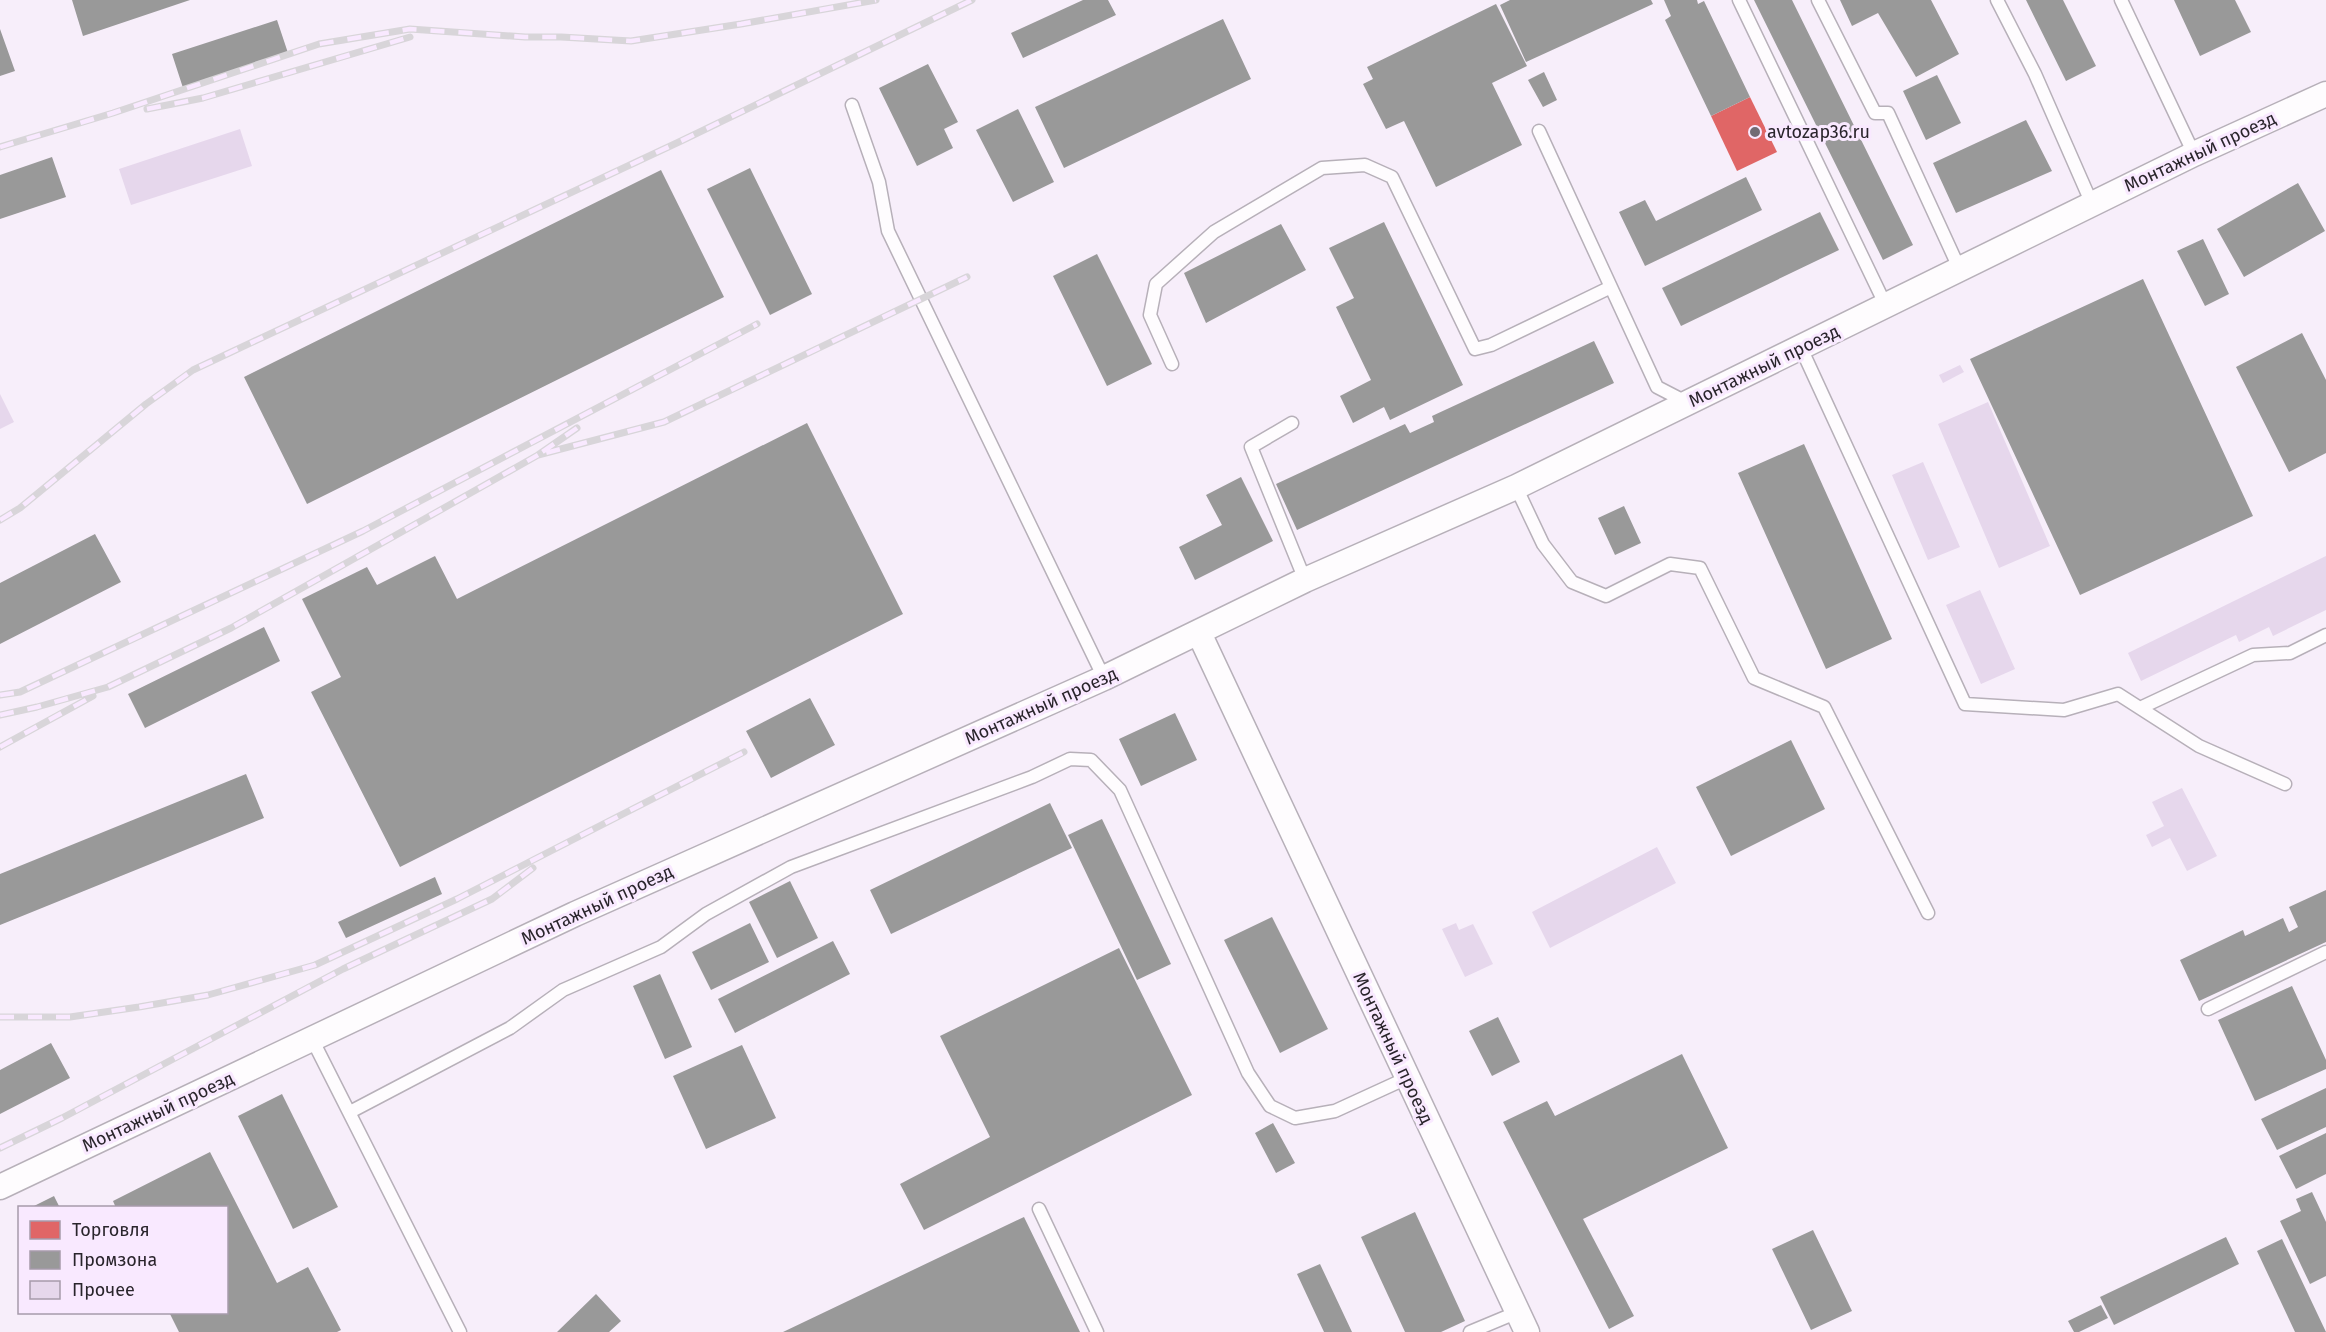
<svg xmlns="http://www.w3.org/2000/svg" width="2326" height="1332" font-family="'Fira Sans',sans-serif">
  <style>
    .shops { fill: #e06666 }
    .industry { fill: #999 }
    .building { fill: #e6d7ec }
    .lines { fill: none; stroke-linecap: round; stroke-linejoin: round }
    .service-casing { stroke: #b7b0b9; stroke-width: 15 }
    .minor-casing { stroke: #b7b0b9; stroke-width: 27 }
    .service { stroke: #fefcfe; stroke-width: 12 }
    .minor { stroke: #fefcfe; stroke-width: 24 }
    .rail-casing { stroke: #d8d5d9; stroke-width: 7 }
    .rail { stroke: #f9e9ff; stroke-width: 4.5; stroke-dasharray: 14; stroke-linecap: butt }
    .poi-dot { fill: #726b74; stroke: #f9e9ff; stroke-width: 2 }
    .labels { text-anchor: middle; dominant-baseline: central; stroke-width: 6; stroke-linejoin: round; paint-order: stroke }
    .poi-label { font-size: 18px; fill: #2a252c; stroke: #f9e9ff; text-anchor: start }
    .street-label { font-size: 18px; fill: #2a252c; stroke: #f9e9ff }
  </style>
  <rect width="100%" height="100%" fill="#f7eefa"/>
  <path class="shops" d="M1750 97 1777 152 1737 171 1711 116Z"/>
  <path class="industry" d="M72 0H190L83 36Z
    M1083 0H1108L1116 15 1023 58 1011 33Z
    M1510 0H1651L1653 4 1526 62 1500 5Z
    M1664 0H1697L1698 4 1704 1 1750 97 1711 116 1665 20 1671 16Z
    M1754 0H1792L1913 245 1883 260Z
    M1840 0H1931L1959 54 1916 77 1878 13 1852 26Z
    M2026 0H2063L2096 66 2066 81Z
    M2174 0H2235L2251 32 2200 56Z
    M1496 4 1527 66 1492 83 1522 145 1436 187 1404 121 1386 129 1363 84 1373 79 1367 67Z
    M1223 19 1251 79 1064 168 1035 107Z
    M277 20 289 56 184 91 172 54Z
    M0 29 15 71 0 76Z
    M928 64 958 122 944 129 953 148 917 166 879 88Z
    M1544 72 1557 100 1543 107 1528 80Z
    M1937 75 1961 123 1926 140 1903 91Z
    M1018 109 1054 182 1013 202 976 130Z
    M2026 120 2052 171 1956 213 1933 163Z
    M52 157 66 197 0 219V175Z
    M750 168 812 294 770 315 707 189Z
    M661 170 724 297 307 504 244 377Z
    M1746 177 1762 210 1645 266 1619 212 1645 200 1656 221Z
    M2298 183 2325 231 2244 277 2217 229Z
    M1820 212 1839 250 1681 326 1662 288Z
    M1384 222 1463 385 1390 420 1384 407 1353 423 1340 396 1371 380 1336 307 1354 298 1329 248Z
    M1281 224 1306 270 1206 323 1184 273Z
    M2203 239 2229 294 2205 306 2177 251Z
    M1097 254 1152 364 1107 386 1053 276Z
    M2143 279 2253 516 2080 595 1970 359Z
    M2302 333 2326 380V453L2289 472 2236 367Z
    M1594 341 1614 383 1297 530 1276 484 1405 424 1410 433 1434 422 1432 416Z
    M807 423 903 614 400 867 311 692 341 677 302 599 367 567 377 585 435 556 457 599Z
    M1804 444 1892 639 1826 669 1738 473Z
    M1241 477 1273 541 1195 580 1179 547 1222 525 1206 495Z
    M1624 506 1641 543 1615 555 1598 518Z
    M95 534 121 582 0 644V583Z
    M264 627 280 661 145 728 128 694Z
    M810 698 835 745 771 778 746 731Z
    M1175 713 1197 760 1141 786 1119 739Z
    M1791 740 1825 809 1731 856 1696 787Z
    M246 774 264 818 0 925V874Z
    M1050 803 1072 848 891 934 870 890Z
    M1102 819 1171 964 1137 980 1068 835Z
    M435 877 442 894 346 938 338 922Z
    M790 881 818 938 777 958 749 902Z
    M2326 890V942L2199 1001 2180 960 2243 930 2245 936 2283 918 2289 932 2298 927 2289 907Z
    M1272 917 1328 1029 1280 1053 1224 940Z
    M750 923 769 962 711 990 692 952Z
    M833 941 850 974 735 1033 718 999Z
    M1119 948 1192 1095 924 1230 900 1184 990 1137 940 1036Z
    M660 974 692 1047 665 1059 633 986Z
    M2292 986 2326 1060V1069L2255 1101 2218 1020Z
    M1498 1017 1520 1062 1492 1076 1469 1031Z
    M51 1043 70 1078 0 1114V1070Z
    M742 1045 776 1118 706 1149 673 1076Z
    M1682 1054 1728 1148 1583 1219 1634 1316 1609 1329 1503 1122 1547 1101 1555 1116Z
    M2326 1088V1127L2277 1150 2261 1119Z
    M282 1094 338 1207 293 1229 238 1116Z
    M1273 1123 1295 1163 1276 1173 1255 1133Z
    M2326 1133V1174L2296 1189 2279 1156Z
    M210 1152 277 1283 308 1267 341 1330 337 1332H179L169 1312H226V1208H116L113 1201Z
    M2312 1192 2326 1222V1276L2310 1284 2280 1221 2301 1211 2296 1199Z
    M54 1196 60 1208H30Z
    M1415 1212 1465 1321 1441 1332H1405L1361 1237Z
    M1024 1217 1080 1332H783Z
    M1813 1230 1852 1311 1811 1330 1772 1249Z
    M2226 1237 2239 1264 2114 1325 2100 1297Z
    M2282 1239 2326 1332H2295L2257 1251Z
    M1320 1264 1352 1332H1324L1297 1274Z
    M596 1294 621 1321 609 1332H557Z
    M2101 1305 2108 1318 2079 1332H2074L2068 1321Z"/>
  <path class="building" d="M240 129 252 166 131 205 119 169Z
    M1960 365 1964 372 1943 383 1939 375Z
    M0 394 14 422 0 429Z
    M1988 402 2050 546 1999 568 1938 424Z
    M1923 462 1960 547 1928 560 1892 475Z
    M2326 556V610L2273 636 2269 627 2239 642 2236 635 2141 681 2128 653Z
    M1980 590 2015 669 1981 684 1946 605Z
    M2182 788 2217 856 2187 871 2170 838 2152 847 2146 835 2164 826 2152 802Z
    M1657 847 1676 883 1550 948 1532 912Z
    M1456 923 1459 930 1473 924 1493 964 1465 977 1442 929Z"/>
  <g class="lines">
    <defs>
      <path id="service" d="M1739 0 1886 306
        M1818 0 1875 113H1888L1960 270
        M1997 0 2035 74 2092 204
        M2121 0 2194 154
        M852 105 879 182 888 231 1104 678
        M1539 131 1657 387 1688 403
        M1801 348 1965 704 2064 710 2118 694 2199 746 2285 784
        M1172 364 1150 315 1156 284 1214 232 1322 168 1365 165 1392 177 1475 349 1491 345 1611 287
        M1292 423 1251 447 1305 580
        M1516 487 1543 544 1572 582 1606 596 1670 564 1700 568 1754 678 1824 707 1928 913
        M2140 708 2253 655 2290 653 2326 635
        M2208 1009 2326 952
        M312 1039 460 1332
        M350 1112 510 1028 563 990 661 947 706 914 791 867 1032 777 1070 759 1091 760 1120 790 1248 1073 1270 1106 1295 1118 1335 1111 1407 1078
        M1039 1209 1097 1332
        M1470 1332 1518 1312"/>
      <path id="minor" d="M1199 633 1527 1332
        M0 1187 575 914 1104 678 1305 580 1516 487 2194 154 2326 94"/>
    </defs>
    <use href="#service" class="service-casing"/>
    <use href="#minor" class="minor-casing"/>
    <use href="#service" class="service"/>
    <use href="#minor" class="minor"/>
    <defs>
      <path id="rail" d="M147 109 203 98 410 37
        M0 147 113 113 319 44 410 29 525 37H561L631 41 741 24 876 0
        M577 428 538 455 664 422 967 277
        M0 520 20 508 146 404 193 370 681 141 972 0
        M0 695 20 692 363 531 757 324
        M0 715 37 707 108 687 231 628 538 455
        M0 747 93 696
        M0 1017H70L139 1007 208 995 315 965 457 899 744 752
        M0 1148 62 1118 343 969 492 899 533 868"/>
    </defs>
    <use href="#rail" class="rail-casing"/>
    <use href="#rail" class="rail"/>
  </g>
  <circle class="poi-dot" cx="1755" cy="132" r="6"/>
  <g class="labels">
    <g class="poi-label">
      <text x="1767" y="132">avtozap36.ru</text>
    </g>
    <g class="street-label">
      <text transform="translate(2200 152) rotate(-25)">Монтажный проезд</text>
      <text transform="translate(1764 366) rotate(-26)">Монтажный проезд</text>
      <text transform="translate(1041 706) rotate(-24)">Монтажный проезд</text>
      <text transform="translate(597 905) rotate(-25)">Монтажный проезд</text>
      <text transform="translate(1393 1048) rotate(65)">Монтажный проезд</text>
      <text transform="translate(158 1112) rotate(-25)">Монтажный проезд</text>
    </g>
  </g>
  <rect x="18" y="1206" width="210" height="108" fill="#f9e9ff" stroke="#a69bab" stroke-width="1.5"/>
  <rect x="30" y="1221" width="30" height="18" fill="#e06666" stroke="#a69bab" stroke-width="1.5"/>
  <text x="72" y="1236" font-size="18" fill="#2a252c">Торговля</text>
  <rect x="30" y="1251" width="30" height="18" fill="#999999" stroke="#a69bab" stroke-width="1.5"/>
  <text x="72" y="1266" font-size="18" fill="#2a252c">Промзона</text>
  <rect x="30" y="1281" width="30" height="18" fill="#e6d7ec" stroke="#a69bab" stroke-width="1.5"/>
  <text x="72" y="1296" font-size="18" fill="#2a252c">Прочее</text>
</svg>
